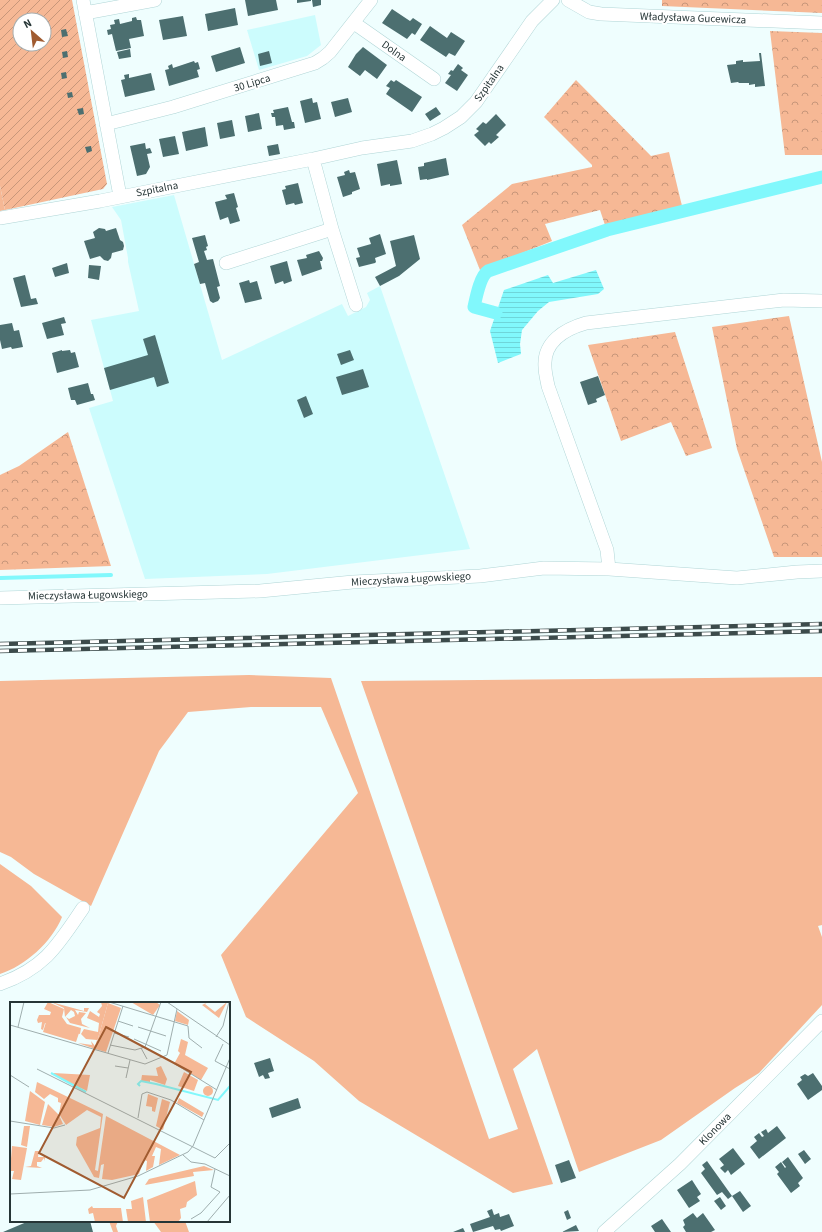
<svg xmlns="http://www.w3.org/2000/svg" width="822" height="1232" font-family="'Source Sans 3',sans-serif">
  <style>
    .built { fill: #ccfcfd }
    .grass { fill: #f6b895 }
    .forest { fill: url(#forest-crowns) }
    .garden { fill: url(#garden-furrows); fill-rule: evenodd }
    .water { fill: url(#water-rules) }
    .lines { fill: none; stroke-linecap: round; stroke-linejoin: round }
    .stream { stroke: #81f8fc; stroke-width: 4 }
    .canal { stroke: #81f8fc; stroke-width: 13 }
    .building { fill: #4c6f70 }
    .minor-casing { stroke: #b0d5d6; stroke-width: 14 }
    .minor { stroke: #fff; stroke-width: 13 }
    .rail-casing { stroke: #3c4b4b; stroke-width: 4.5 }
    .rail { stroke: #fff; stroke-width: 3; stroke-dasharray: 9; stroke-linecap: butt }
    .labels { text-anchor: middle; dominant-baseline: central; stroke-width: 4; stroke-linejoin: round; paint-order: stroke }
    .street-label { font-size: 11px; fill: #263536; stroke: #fff }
    .inset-river { fill: none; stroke: #81f8fc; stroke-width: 2 }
    .inset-road { fill: none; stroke: #9faeae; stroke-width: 1 }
    .view { fill: #a05b30; fill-opacity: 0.15; stroke: #a05b30; stroke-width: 2 }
    .inset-edge { fill: none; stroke: #263536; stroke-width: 2 }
  </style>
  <defs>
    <pattern id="forest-crowns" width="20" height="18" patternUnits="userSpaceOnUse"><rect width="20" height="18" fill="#f6b895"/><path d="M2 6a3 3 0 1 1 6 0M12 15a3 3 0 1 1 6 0" fill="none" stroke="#c7967a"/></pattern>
    <pattern id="garden-furrows" width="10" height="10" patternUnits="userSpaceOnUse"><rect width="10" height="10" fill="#f6b895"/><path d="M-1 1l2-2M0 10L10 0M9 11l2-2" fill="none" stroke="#c7967a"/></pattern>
    <pattern id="water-rules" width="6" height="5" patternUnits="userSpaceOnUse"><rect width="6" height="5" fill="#81f8fc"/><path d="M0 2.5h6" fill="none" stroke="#6fd5d9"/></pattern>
  </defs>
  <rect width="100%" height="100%" fill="#effefe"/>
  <path class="built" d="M315 15 321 45 307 56 259 70 247 30Z
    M174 195 222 360 342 304 348 316 366 307 370 300 367 293 380 286 470 549 267 574 145 579 89 408 113 401 91 320 139 311 128 262V258L121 220 112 207Z"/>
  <path class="grass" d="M0 186 5 210 0 211Z
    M249 675 331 678 489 1139 518 1129 361 681 822 677V925L818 926 822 937V1005L759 1073 735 1088 661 1140 579 1172 537 1049 513 1069 553 1184 513 1193 359 1101 314 1061 246 1017 221 955 358 793 321 707H251L188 712 159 751 91 906 34 874 11 857 0 852V681Z
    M0 864 31 886 62 917C52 942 25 966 0 974Z
    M109 1221H118L116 1226 118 1232H113Z
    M153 1221H185L189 1232H161Z"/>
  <path class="forest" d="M662 0H822V13L662 6Z
    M770 31 822 33V155H785Z
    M576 80 651 156 669 152 682 206 605 225 600 210 545 224 552 241 480 270 462 225 512 184 592 167V165L544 117Z
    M789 316 822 462V557H774L737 449 712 327Z
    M675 332 712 448 686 456 671 422 621 441 588 345Z
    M68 432 111 566 0 570V475L19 466Z"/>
  <path class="garden" d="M0 0H72L107 184 103 189 5 210 0 186ZM20 20H44V44H20Z"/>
  <path class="water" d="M596 270 604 289 598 294 549 302 538 311 522 330 520 344 521 354 498 363 490 331 504 290 548 275 553 283Z"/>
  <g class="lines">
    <path class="stream" d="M0 578 111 575"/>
    <path class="canal" d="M496 313 474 307C476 298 480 276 488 271L607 230 822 177"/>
  </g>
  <path class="building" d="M245 0H276L278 10 248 16Z
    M297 0H311V1L297 3Z
    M312 0H321V5L313 7Z
    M235 8 238 25 208 31 205 14Z
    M392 9 410 21 413 18 422 24 415 35 412 33 407 39 382 23Z
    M183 16 187 36 163 40 159 20Z
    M136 17 137 20H141L144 36 129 39 131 48 116 51 112 34 108 35 107 30 111 29 110 25 115 24 114 20 119 19 120 24 132 21V18Z
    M430 26 447 38 451 32 465 41 455 56 449 53 446 57 420 40Z
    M66 29 68 36 62 37 61 30Z
    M240 47 245 63 216 72 211 56Z
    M363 47 387 65 377 79 365 70 360 76 348 67 356 54Z
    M130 49 131 57 119 59 117 52Z
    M67 51 68 57 63 58 62 52Z
    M269 51 272 63 260 66 258 54Z
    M759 53H761L765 86 755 87V84L749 85V83H739L738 82 731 83 727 65 736 64V61L743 60V62L760 61Z
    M194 61 195 63 198 62 200 69 197 70 199 77 169 86 165 70 169 69 168 66 172 64 173 68Z
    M458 64 463 68 461 70 468 75 457 91 445 83 451 75 448 74 451 70 453 71Z
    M66 72 67 78 62 79 61 73Z
    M151 73 155 90 125 97 121 80 125 79 124 75 129 74V78Z
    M391 80 394 82 396 80 422 97 412 112 386 94 390 88 386 86Z
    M72 92 73 97 68 98 67 93Z
    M312 98 313 103 317 102 321 119 305 123 300 101Z
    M348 98 352 112 335 117 331 102Z
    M288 107 292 122H294L295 128 284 130 283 125 276 126 275 117H272L271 113H274L273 110Z
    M436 107 441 114 430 121 425 114Z
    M83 108 84 114 79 115 77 109Z
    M259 113 262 129 248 132 245 116Z
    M496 114 506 125 496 135 499 137 491 144 489 142 485 146 474 135 479 131 476 129 483 122 486 124Z
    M232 120 235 136 220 139 217 123Z
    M205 127 208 146 186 151 182 132Z
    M175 136 179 154 163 157 159 139Z
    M145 143 146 149 150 148 152 153 147 154 150 167 146 174 137 176 130 146Z
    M278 144 280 154 269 156 267 146Z
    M91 146 92 151 87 153 85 147Z
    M446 158 449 175 427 180V179L420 180 418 167 424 166V163Z
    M397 160 402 184 390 186V184L381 186 377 164Z
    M349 170 350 173 355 172 360 189 352 192V194L343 197 337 177 345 175 344 172Z
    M298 183 303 203 295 205 294 203 286 205 282 190 286 189 285 186Z
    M234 193 238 207 236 208 240 221 230 224 228 217 220 220 215 202 227 199 225 195Z
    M99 228 105 229 106 231 116 228 120 240 123 242 124 246 123 250 112 253 111 258 108 261 104 260 100 256 90 259 84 241 95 238 93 232Z
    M380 234 386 254 375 258 376 262 375 263 359 267 356 258 360 257 357 248 371 244 369 238Z
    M205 235 208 246 206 247 207 250 204 251 207 260 213 259 220 286 217 287 220 298 218 301 213 303 210 301 205 283 200 284 194 264 199 262 192 238Z
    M414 235 420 259 399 276 380 286 375 277 396 266 390 241Z
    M319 251 323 258 322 261H320L322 269 302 276 297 260 307 258 306 255Z
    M287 261 292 281 284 284 283 281 275 284 270 266Z
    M67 263 69 273 55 277 52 268Z
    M89 265 101 266 99 280 88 278Z
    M25 275 31 299 36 298 38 304 21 307 13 278Z
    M249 280 250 283 257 281 262 299 245 303 239 283Z
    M64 317 66 323 61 324 64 335 47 339 42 323Z
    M12 323 14 331 19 330 23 347 12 349 11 347 2 349 0 340V325Z
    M155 335 169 383 157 387 154 377 110 390 104 368 148 355 143 339Z
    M62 350V351L70 350 71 353 75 352 79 367 57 373 52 353Z
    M350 350 354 360 341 365 337 354Z
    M363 369 369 387 342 395 336 377Z
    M598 376 605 395 596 399 597 402 588 405 580 382Z
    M88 383 91 394H93L95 400 77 405 75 400H71L68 388Z
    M306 396 313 414 304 418 297 400Z
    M270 1058 274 1071 268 1073 270 1078 265 1079 263 1075 259 1077 254 1063Z
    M813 1073 822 1086V1090L808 1100 797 1084 802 1080 800 1077 805 1074 808 1076Z
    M298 1098 301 1108 272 1118 269 1108Z
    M777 1126 786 1138 759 1159 750 1147 757 1141 754 1137 759 1133 762 1137 764 1136 761 1132 766 1129 768 1133Z
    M733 1148 745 1164 731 1175 728 1170 725 1173 720 1168 724 1165 719 1159Z
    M804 1150 811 1159 805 1164 798 1154Z
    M788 1157 803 1178 798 1183 800 1186 791 1193 777 1174 779 1172 775 1167 781 1162 785 1168 786 1167 782 1162Z
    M569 1160 576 1178 561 1183 555 1165Z
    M707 1161 732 1196 728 1199 722 1192 717 1195 701 1173 705 1169 702 1165Z
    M692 1180 701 1194 697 1197 700 1201 689 1208 677 1190Z
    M740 1191 751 1206 743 1212 732 1196Z
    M720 1197 726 1206 721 1210 714 1201Z
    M492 1209 494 1215 499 1213 500 1217 509 1214 514 1226 501 1231 500 1229 495 1230 493 1226 473 1232 470 1224 490 1217 487 1211Z
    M568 1210 571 1218 567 1220 564 1212Z
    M693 1213 697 1218 703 1213 715 1230 711 1232H686L683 1227 685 1225 683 1220Z
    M662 1219 671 1232H655L651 1226Z
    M29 1221H51L52 1223 59 1221H90L93 1232H3Z
    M576 1225 579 1231 562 1232Z
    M463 1228 465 1232H453Z"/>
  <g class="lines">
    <defs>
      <path id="minor" d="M83 0 120 196
        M568 0 589 12 601 14 822 23
        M85 13 155 0
        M354 23 434 79
        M106 124 173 107 315 63 323 58 330 52 371 0
        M313 159 332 229 356 305
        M0 218 100 201 313 159 362 148 412 141 432 134 444 128 461 117 476 102 532 21 553 0
        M226 263 332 229
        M609 569 607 550 548 386C547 380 545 373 545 367 543 342 565 329 586 323L784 300 822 301
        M0 598 260 591 353 582 480 576 544 568 609 569 737 578 797 572 822 571
        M0 984C45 968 58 945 83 908
        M604 1232 680 1164 822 1021"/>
    </defs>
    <use href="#minor" class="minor-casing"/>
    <use href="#minor" class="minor"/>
    <defs>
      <path id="rail" d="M0 644 822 624
        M0 651 822 631"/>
    </defs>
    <use href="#rail" class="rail-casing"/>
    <use href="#rail" class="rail"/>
  </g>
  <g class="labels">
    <g class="street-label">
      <text transform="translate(693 18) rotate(2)">Władysława Gucewicza</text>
      <text transform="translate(394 51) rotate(35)">Dolna</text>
      <text transform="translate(252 83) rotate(-17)">30 Lipca</text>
      <text transform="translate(489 83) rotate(-55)">Szpitalna</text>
      <text transform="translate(157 189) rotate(-11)">Szpitalna</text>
      <text transform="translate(411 579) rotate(-3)">Mieczysława Ługowskiego</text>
      <text transform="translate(88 595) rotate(-1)">Mieczysława Ługowskiego</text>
      <text transform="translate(715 1129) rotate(-45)">Klonowa</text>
    </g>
  </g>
  <g transform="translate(10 1002)">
    <rect width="220" height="220" fill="#effefe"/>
    <path d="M38 0 54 7 52 15 57 22 71 26 70 32 35 21 33 28 31 27 32 20 28 21 27 18 29 13H40L41 10 34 7ZM41 0 74 9V6H79L77 10 65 8 68 13 69 10 76 11 71 17 72 22 80 26 60 21 56 15 59 17 65 14 64 10 61 8 55 15 54 6ZM91 0 98 1 85 47 68 41 82 43 81 39 85 44 87 38 76 37 71 32 74 27 88 30 89 21 77 16 80 9 89 15 90 12 87 10 92 4ZM198 0 195 2 205 10 217 0 209 16 192 3ZM167 9 179 18 178 23 165 19ZM27 80 93 112 85 168 88 169 96 114 170 153 149 163 151 147 146 145 142 154H145L143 165 136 169 137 159 134 158 129 172 102 178 92 177 94 162 91 163 89 176 84 175 66 143 67 135 90 126 91 115 77 108 56 123 49 112 51 101 48 100V96L40 92 34 97 25 90ZM20 89 35 100 30 123 15 119ZM38 102 49 113 53 122 44 125 32 123ZM14 124H20L17 145 11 143ZM2 144 17 146 11 178 2 177 4 169H0ZM25 149H29L28 155H35V159L34 156 31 160H27V164L32 166 15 165 21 164Z" fill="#f6b895"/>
    <path d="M36 20 69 31 66 40 33 30ZM171 37 178 40 175 53 198 66 191 78 164 62 170 51 168 49ZM151 64 157 77 155 83 140 78V80L131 79 132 73 148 74 146 66ZM174 70 188 78 184 89 168 84ZM43 71 80 73 77 89 50 76ZM193 89a5 5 0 1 1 10 0a5 5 0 1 1-10 0ZM138 92 148 96 145 110 142 109V105L136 104ZM169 96 194 111 192 115 167 101ZM152 97 160 100 153 128 146 124ZM194 164 204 168 183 170 184 174 135 183 139 177ZM185 179 187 193 177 200 176 205 170 207 171 216 168 220H140L137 198ZM133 195 136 220H118L116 207H122L121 199ZM82 204 83 206H111L113 220H85L83 211 79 212 78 207Z" fill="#f6b895"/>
    <path d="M121 0H146L150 3 143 13Z" fill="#f6b895"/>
    <path d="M98 1 111 6 96 50 85 47Z" fill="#f6b895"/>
    <path class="inset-river" d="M41 71 76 90M130 84 128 82 131 79 146 82 208 98 220 84"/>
    <path class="inset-road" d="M99 0 178 24M157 0 220 43M108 19 123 24M0 23 135 62 157 53 167 7M178 24 179 36 192 46M8 25 14 0M128 25 156 34M104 31 119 35M206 35 213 24 219 0M124 37 151 49M213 42 205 59 220 67M100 43 125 48 135 45 151 0M131 46 137 57M98 51 113 4M154 55 207 88M105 64 118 66M27 67 205 156 220 141M0 73 19 85M116 76 120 58M128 116 132 92 137 90 161 98 194 118M0 119 44 126 55 123M173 153 181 160 195 162 220 174M0 192 80 188 128 174 178 150 183 144 220 56M181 217 191 211 210 190 201 185 205 167M197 220 220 193"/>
    <path class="view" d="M96 25 181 70 114 196 29 151Z"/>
    <rect width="220" height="220" class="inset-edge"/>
  </g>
  <g transform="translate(32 32) rotate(332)"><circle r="19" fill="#ffffff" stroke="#a8aeaf"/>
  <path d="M0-3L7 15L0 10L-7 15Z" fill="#a05b30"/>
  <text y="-6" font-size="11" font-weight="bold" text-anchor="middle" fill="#263536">N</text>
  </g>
</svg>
